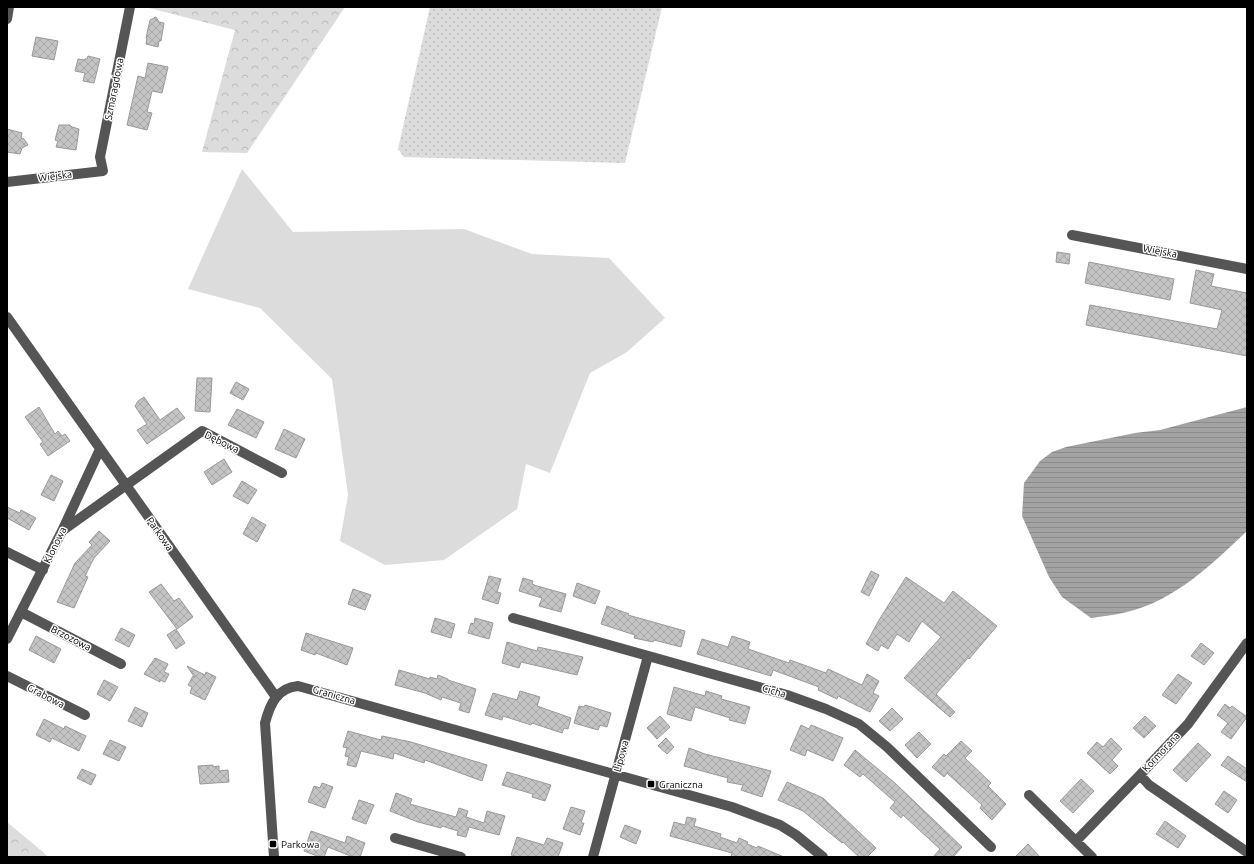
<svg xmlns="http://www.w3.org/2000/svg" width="1254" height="864" font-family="Ubuntu,sans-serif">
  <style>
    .grass { fill: url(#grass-dots) }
    .forest { fill: url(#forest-crowns) }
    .green { fill: #dcdcdc }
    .water { fill: url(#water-rules) }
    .building { fill: url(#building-cross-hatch); stroke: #999 }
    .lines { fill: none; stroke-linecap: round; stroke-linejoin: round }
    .minor { stroke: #555; stroke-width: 10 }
    .poi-dot { fill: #000; stroke: #fff; stroke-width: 1.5 }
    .labels { text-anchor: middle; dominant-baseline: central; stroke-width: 3; stroke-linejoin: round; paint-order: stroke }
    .street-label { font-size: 10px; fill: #000; stroke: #fff }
    .poi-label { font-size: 10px; fill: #000; stroke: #fff; text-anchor: start }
  </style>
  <defs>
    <pattern id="grass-dots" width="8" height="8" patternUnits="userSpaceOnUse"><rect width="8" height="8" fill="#dcdcdc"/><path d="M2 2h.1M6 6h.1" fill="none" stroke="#bbb" stroke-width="1.8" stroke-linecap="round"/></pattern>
    <pattern id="forest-crowns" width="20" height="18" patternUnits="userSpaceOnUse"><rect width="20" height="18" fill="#dcdcdc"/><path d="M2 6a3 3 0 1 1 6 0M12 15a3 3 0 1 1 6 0" fill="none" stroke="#bbb"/></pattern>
    <pattern id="water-rules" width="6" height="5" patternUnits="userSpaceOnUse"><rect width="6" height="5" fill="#a3a3a3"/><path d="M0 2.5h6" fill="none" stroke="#8b8b8b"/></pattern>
    <pattern id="building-cross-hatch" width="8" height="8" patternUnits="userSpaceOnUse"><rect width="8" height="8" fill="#c4c4c4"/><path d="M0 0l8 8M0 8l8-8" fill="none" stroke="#a7a7a7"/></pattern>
  </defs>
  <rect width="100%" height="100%" fill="#fff"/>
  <path class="grass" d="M430 7H662L625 163 404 157 398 149Z"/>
  <path class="forest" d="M145 7H345L247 153 202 152 235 30Z
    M7 822 43 852 48 857H7Z"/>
  <path class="green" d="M242 169 293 232 464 229 532 254 609 258 665 318 627 352 590 373 550 473 526 464 517 509 444 560 385 565 340 541 348 495 332 379 260 308 188 289Z"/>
  <path class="water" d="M1247 407V531C1212 564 1176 600 1127 612 1115 615 1103 616 1091 618L1062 597 1049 577 1022 516 1024 483 1040 461 1052 452 1066 447 1135 433 1160 430Z"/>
  <path class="building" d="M156 17 159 22 164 23 161 41H159L158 47 146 44 147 38H146L150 20Z
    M36 37 58 41 54 60 32 56Z
    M88 56 100 59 94 83 83 81 85 73 75 71 78 59 84 60 85 59H87Z
    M148 63 168 67 162 93 152 91 147 112 152 113 147 130 127 125 138 76 145 78Z
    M59 125H70L72 127 79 129 76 150 56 147 58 141 55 140Z
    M7 129 22 133 21 138 24 139 28 145 22 148 20 154 7 152Z
    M1057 252 1070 254 1069 264 1056 262Z
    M1089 262 1174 279 1170 300 1085 283Z
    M1196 270 1214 274 1211 286 1247 293V356L1086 325 1090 305 1217 329 1222 310 1190 303Z
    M197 378H212L210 412 195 411Z
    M236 382 249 389 243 400 230 393Z
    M144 397 160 420 177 408 185 418 147 444 137 430 147 424 135 406 138 401Z
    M39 407 55 434 58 431 62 436 65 434 70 441 48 456 40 444 43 442 25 417Z
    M237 409 264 422 256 438 228 425Z
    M284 429 305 439 296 458 275 449Z
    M224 459 232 472 212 485 204 472Z
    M51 475 63 481 54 501 41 495Z
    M242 481 257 490 248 504 233 496Z
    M7 507 20 513 21 510 36 518 29 530 7 518Z
    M252 517 266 525 257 542 243 534Z
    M99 531 110 541 94 558 85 576 88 577 74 608 57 602 75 563 92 545 89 542Z
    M871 571 879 575 869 596 861 592Z
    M489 576 501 579 497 592 501 593 498 604 482 599Z
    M906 577 944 603 953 591 997 626 969 659 968 658 936 694 955 712 950 717 904 678 941 637 922 621 909 642 897 634 888 649 881 645 878 651 866 644 879 620Z
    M523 578 533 581 532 584 537 586 566 594 561 612 539 606 542 598 519 591Z
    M577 583 600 591 595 604 573 596Z
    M161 584 174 601 179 598 193 617 177 629 149 592Z
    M353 589 371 595 365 610 348 604Z
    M607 606 629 614 628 615 685 631 681 647 654 640 653 642 634 638 635 635 601 624Z
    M435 618 455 624 451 638 431 632Z
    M475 618 493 623 489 639 468 633 471 623 474 624Z
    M121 628 135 635 129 647 115 640Z
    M176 629 185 643 176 649 167 635Z
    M306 633 353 648 347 665 316 653 315 655 301 650Z
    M36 636 61 649 54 663 29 650Z
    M732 636 750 642 748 649 789 663 790 660 826 673 828 669 862 685 867 674 879 681 873 693 879 696 870 712 838 696 837 699 818 690 819 687 773 670 771 676 697 654 702 639 728 647Z
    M507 642 537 651 538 647 583 657 577 675 521 662 519 668 502 663Z
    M1201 643 1214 653 1204 665 1191 656Z
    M155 658 168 664 164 672 169 674 165 682 160 680V682L144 674Z
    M187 666 205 675 206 672 216 677 205 700 190 693 192 687 188 685 193 676 195 678Z
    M399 670 430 679V677L437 679 438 675 448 679V680L476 689 469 713 459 710 461 703 442 697 441 700 425 693 395 685Z
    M1178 674 1192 683 1176 704 1162 695Z
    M104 680 118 687 110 701 97 694Z
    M674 687 705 696 706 691 722 696 721 699 750 707 745 724 729 720 730 718 695 707 691 721 667 714Z
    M520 691 540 697 537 706 571 718 568 729 564 728 562 733 532 723 531 725 503 716 502 720 485 715 493 693 517 700Z
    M1225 704 1230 708 1232 706 1247 717 1231 739 1221 732 1228 723 1217 715Z
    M585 705 611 713 607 727 600 725 598 730 574 723 579 706 584 707Z
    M135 707 148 713 142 727 128 721Z
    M892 708 903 719 890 731 879 721Z
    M660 716 670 727 657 739 647 728Z
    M1145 716 1156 726 1144 738 1133 728Z
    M44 719 64 729 65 726 86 736 79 751 52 738 50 742 36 735Z
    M801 725 809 729 811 725 843 738 833 761 807 750 805 756 790 750Z
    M348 731 381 740 382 736 411 742 487 765 482 781 425 760 424 763 394 753 393 759 361 751 356 767 347 765 349 757 345 756 347 748 343 747Z
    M919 732 931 744 917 758 905 745Z
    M666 738 674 747 667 754 658 746Z
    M1111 738 1122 749 1112 760 1118 766 1110 774 1087 753 1097 742 1103 747Z
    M110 740 126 747 119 761 103 754Z
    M961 741 972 751 965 758 991 783 988 786 1006 804 992 820 980 808 982 805 947 773 944 777 932 767 944 754 946 756Z
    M1198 743 1211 755 1186 782 1173 770Z
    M689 748 705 754 771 771 762 797 741 790 743 785 727 782 728 778 684 766Z
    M855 750 895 783 962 847 953 857H933L940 849 903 815 901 818 890 808 895 802 863 774 860 777 844 765Z
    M1228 756 1247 769V782L1221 765Z
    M213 765V767L219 766V771L228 770 229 782 200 784 198 766Z
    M82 769 96 775 91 785 77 778Z
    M507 772 551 785 545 801 532 797 533 794 502 785Z
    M1081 779 1094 791 1073 813 1060 801Z
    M787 782 823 798 876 848 867 857H859L843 842 842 843 803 811 778 800Z
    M322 783 333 787 325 808 308 802 314 786 320 788Z
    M1224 791 1237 800 1228 813 1215 804Z
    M396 793 412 799 410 804 456 817 459 808 468 811 466 817 484 823 487 811 505 816 499 835 469 827 466 837 457 835 458 831 442 826 441 828 418 822 390 811Z
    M359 800 374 805 366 824 352 819Z
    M571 807 585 811 581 823H584L580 835 563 829Z
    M687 817 696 819 694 826 721 834 720 837 737 843 739 838 748 842 747 844 757 848 758 846 784 857H731L732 853 670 836 674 822 685 825Z
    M1165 821 1186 836 1178 848 1156 834Z
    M625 825 641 831 636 844 620 837Z
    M311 831 345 843 347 836 365 843 360 857H353L328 847 324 857H320L304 851Z
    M517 837 544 845 547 838 563 843 558 857H519L511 855Z
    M1028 844 1040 857H1015Z"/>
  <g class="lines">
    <path class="minor" d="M7 19 9 7
      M7 182 103 171 100 157 130 7
      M1072 235 1247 269
      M7 317 276 697
      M62 531 202 431 282 473
      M7 552 43 570
      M21 612 121 664
      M513 618 787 695 826 709 859 724 887 747 991 847
      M7 639 62 531 100 449
      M1247 643 1188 724 1140 775 1149 785 1247 852
      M7 676 85 715
      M1029 795 1092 857
      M395 838 461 857
      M1076 841 1140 775
      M274 857 265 723C270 704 277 688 298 686L732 807 780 825 796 835 823 857
      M593 857 648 656"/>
  </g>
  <g class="poi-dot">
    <rect x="647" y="780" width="8" height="8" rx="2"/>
    <rect x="269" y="840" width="8" height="8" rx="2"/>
  </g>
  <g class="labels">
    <g class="street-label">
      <text transform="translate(114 89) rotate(-79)">Szmaragdowa</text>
      <text transform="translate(55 176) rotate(-7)">Wiejska</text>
      <text transform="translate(1160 251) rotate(11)">Wiejska</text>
      <text transform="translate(222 442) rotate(26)">Dębowa</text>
      <text transform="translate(160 534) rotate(55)">Parkowa</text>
      <text transform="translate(55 545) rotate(-64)">Klonowa</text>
      <text transform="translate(71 638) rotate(27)">Brzozowa</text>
      <text transform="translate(774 691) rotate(16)">Cicha</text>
      <text transform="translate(334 695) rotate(16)">Graniczna</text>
      <text transform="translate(46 696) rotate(27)">Grabowa</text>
      <text transform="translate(1161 752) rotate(-47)">Kormorana</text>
      <text transform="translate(621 756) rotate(-75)">Lipowa</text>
    </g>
    <g class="poi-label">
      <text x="659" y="784">Graniczna</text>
      <text x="281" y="844">Parkowa</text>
    </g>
  </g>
  <rect width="1254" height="864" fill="none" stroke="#000000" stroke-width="16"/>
</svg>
